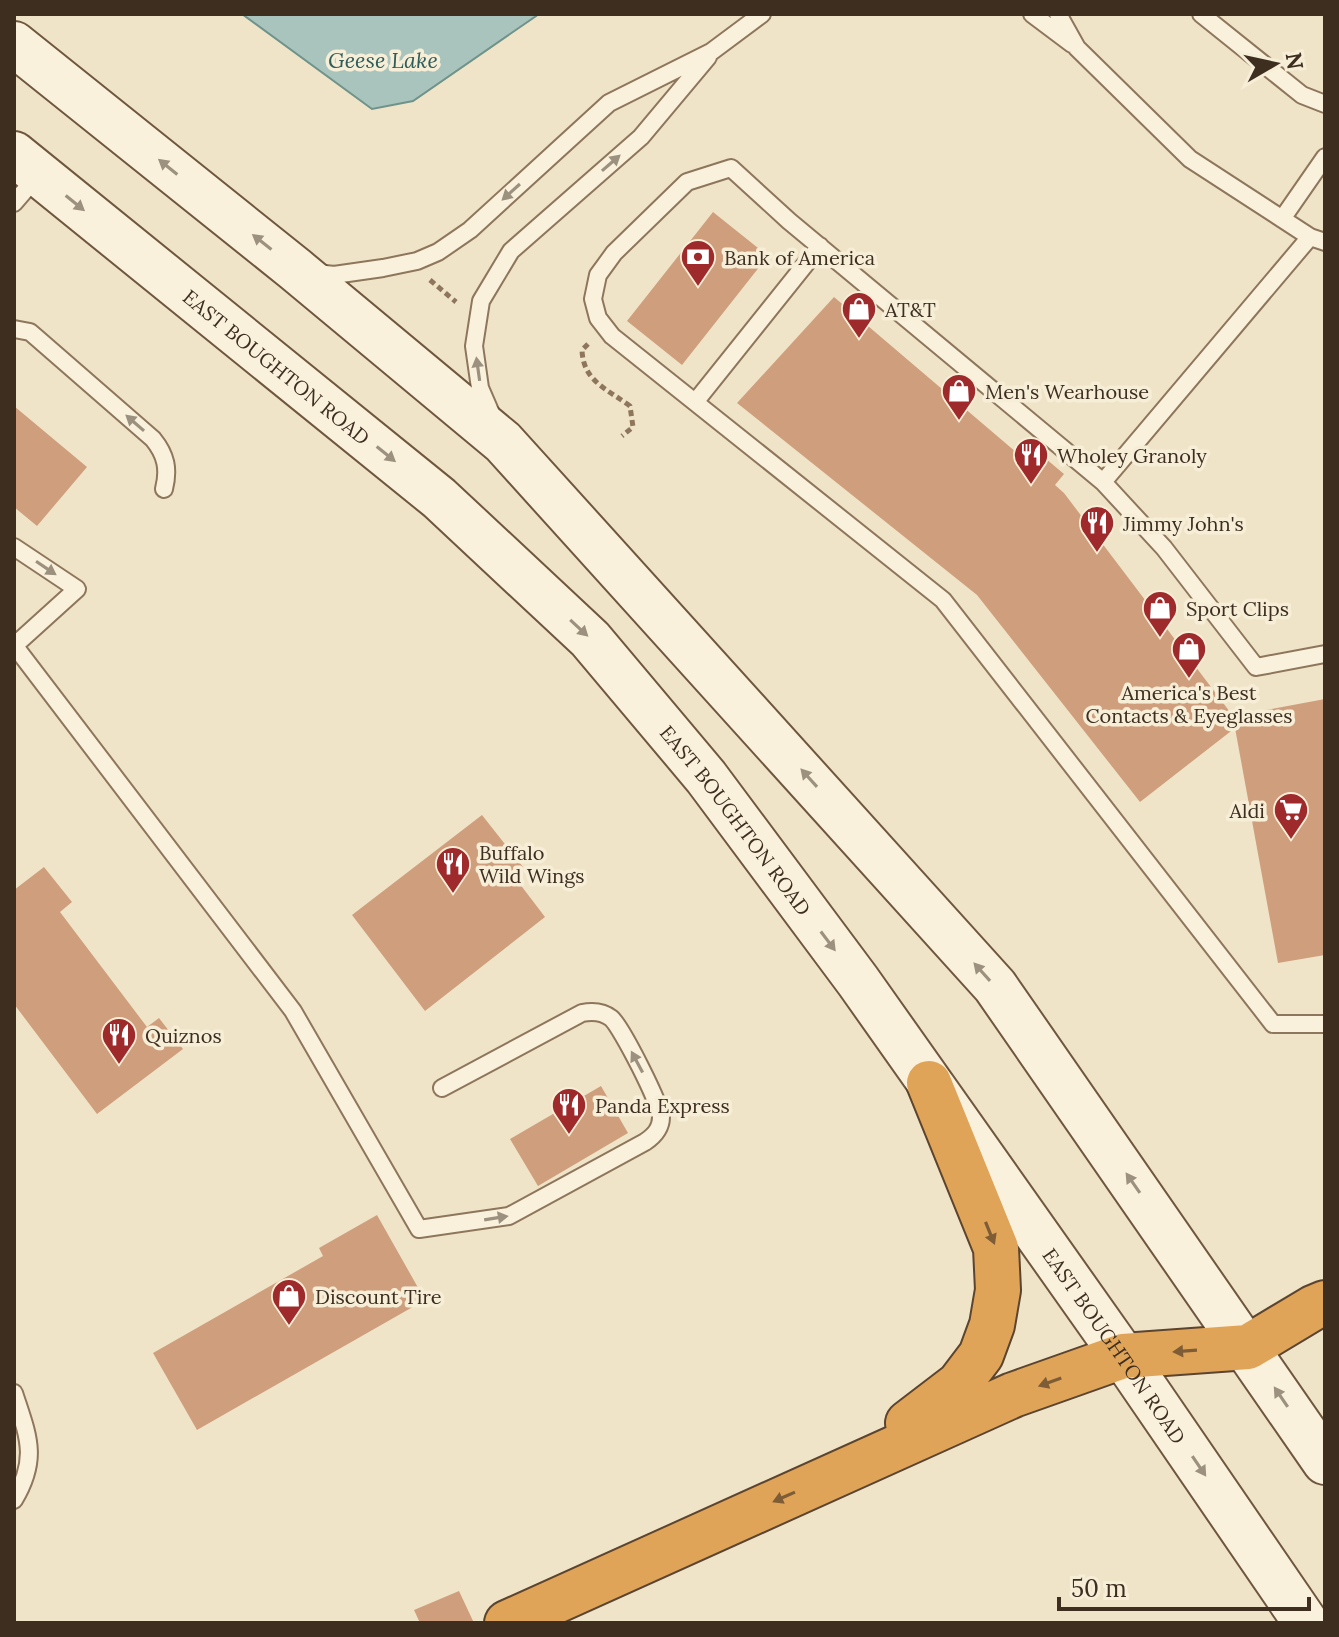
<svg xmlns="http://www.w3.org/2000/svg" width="1339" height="1637" font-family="Lora,serif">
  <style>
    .water { fill: #a9c4bc; stroke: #6f938a; stroke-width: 2 }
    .building { fill: #cf9f7d }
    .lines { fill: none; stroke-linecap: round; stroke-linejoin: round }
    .lane-casing { stroke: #8d765c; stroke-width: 20 }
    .secondary-casing { stroke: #6f573f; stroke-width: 48 }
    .highway-casing { stroke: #5b4430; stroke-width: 48 }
    .path { stroke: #8d765c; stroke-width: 5; stroke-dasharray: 6 4; stroke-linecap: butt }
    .lane { stroke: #faf1dc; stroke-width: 16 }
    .secondary { stroke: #faf1dc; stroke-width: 44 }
    .highway { stroke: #e0a458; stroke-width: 44 }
    .oneway { fill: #9c907e }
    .oneway2 { fill: #7e5d36 }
    .labels { text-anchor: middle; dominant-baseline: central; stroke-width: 7; stroke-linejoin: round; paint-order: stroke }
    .poi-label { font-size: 20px; fill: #3d2e20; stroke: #f7eed8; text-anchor: start }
    .street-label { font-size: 20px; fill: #3d2e20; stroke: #f7eed8 }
    .water-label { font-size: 22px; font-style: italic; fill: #2f5d5a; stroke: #f7eed8 }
  </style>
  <rect width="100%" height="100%" fill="#f0e4c8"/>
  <path class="water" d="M242 14H539L413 101 372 109Z"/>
  <path class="building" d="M713 212 768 256 682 365 627 321Z
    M834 297 1030 464 1039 453 1064 474 1055 485 1064 493 1233 716 1325 699V955L1278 963 1235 728 1140 802 977 595 737 403Z
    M14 406 87 467 37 526 14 507Z
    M482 815 523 867 513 875 545 917 425 1011 352 915Z
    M44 867 72 902 60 912 147 1027 159 1018 183 1049 97 1114 14 1004V890Z
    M601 1086 628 1133 538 1186 510 1139Z
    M377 1215 425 1300 197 1430 153 1353 323 1256 319 1248Z
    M459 1591 474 1623H420L414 1610Z"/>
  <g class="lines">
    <defs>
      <path id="lane" d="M1032 14 1072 44
        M1058 14 1077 48 1190 159 1310 237 1325 242
        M1201 14 1302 95 1325 104
        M14 203 39 174
        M1282 219 1325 157
        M1310 237 1103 482 789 221 731 168 687 182 614 253 598 275 593 299 598 318 612 336 943 600 1273 1024H1325
        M317 273 334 275 383 268 417 261 438 252 470 230 609 103 711 52 762 14
        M14 329 30 332 37 338 153 439C166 455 169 469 164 489
        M696 401 820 246
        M493 418 480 388 474 346 481 301 511 251 641 137 708 57
        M1103 482 1164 548 1256 667 1325 654
        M14 547 77 589 14 646
        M14 645 293 1011 419 1229 509 1216 645 1142C654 1136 661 1129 661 1117 661 1105 621 1026 611 1018 602 1011 592 1011 582 1013L442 1088
        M14 1393C28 1436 39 1458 14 1500"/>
      <g id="secondary">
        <path d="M14 44 295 269 503 442 995 986 1325 1462"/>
        <path id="s1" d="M14 154 439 498 590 639 706 777 858 981 1123 1356 1306 1623"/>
      </g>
      <path id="highway" d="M908 1423 959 1384 981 1355 992 1325 998 1290 996 1248 929 1083
        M507 1623 1013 1395 1123 1356 1248 1347 1313 1308 1325 1303"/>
    </defs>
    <use href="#lane" class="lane-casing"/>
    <use href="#secondary" class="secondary-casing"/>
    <use href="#highway" class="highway-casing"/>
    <path class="path" d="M430 280 456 302
      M588 344 582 350C583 381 607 389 630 406L633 427 622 436"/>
    <use href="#lane" class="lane"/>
    <use href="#secondary" class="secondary"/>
    <use href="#highway" class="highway"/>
  </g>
  <defs><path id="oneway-solid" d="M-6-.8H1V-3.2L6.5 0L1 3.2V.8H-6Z" transform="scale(2)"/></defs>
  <g class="oneway">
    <use href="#oneway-solid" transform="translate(611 163) rotate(-41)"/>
    <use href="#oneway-solid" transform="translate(168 167) rotate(-141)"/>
    <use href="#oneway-solid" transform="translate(511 192) rotate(138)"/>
    <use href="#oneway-solid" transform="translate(75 203) rotate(39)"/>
    <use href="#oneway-solid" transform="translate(262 242) rotate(-142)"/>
    <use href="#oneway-solid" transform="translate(478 369) rotate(-98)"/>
    <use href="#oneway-solid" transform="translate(135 423) rotate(-139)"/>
    <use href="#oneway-solid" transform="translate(386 454) rotate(39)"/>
    <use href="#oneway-solid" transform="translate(46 568) rotate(34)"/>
    <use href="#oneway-solid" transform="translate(579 628) rotate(43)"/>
    <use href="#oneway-solid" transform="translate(809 778) rotate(-132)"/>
    <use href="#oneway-solid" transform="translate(828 941) rotate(53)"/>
    <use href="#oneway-solid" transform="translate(982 972) rotate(-132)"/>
    <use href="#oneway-solid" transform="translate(637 1062) rotate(-118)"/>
    <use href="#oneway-solid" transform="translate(1133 1183) rotate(-125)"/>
    <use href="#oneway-solid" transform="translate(496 1218) rotate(-9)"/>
    <use href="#oneway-solid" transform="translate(1281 1397) rotate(-124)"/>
    <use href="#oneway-solid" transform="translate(1199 1466) rotate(56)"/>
  </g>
  <g class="oneway2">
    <use href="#oneway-solid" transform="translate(990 1233) rotate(68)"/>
    <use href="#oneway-solid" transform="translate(1185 1351) rotate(176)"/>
    <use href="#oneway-solid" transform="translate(1050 1382) rotate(160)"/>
    <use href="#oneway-solid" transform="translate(784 1497) rotate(156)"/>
  </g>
  <defs>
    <symbol id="bank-pin" viewBox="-11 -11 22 30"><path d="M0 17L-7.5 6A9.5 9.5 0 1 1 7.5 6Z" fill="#9e2a2b" stroke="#f7eed8"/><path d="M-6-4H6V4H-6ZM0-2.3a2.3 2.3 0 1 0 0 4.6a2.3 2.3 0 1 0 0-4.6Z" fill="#fff"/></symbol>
    <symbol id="shop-pin" viewBox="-11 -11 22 30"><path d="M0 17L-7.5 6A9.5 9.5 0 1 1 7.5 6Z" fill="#9e2a2b" stroke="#f7eed8"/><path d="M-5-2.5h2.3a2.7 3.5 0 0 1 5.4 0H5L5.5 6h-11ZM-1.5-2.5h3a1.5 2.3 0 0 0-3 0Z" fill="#fff"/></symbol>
    <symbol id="restaurant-pin" viewBox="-11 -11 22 30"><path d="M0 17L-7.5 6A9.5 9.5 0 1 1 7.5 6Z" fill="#9e2a2b" stroke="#f7eed8"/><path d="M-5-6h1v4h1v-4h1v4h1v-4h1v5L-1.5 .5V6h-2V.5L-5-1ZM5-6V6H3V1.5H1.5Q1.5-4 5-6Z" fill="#fff"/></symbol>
    <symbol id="supermarket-pin" viewBox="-11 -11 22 30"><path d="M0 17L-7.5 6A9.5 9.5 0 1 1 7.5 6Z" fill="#9e2a2b" stroke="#f7eed8"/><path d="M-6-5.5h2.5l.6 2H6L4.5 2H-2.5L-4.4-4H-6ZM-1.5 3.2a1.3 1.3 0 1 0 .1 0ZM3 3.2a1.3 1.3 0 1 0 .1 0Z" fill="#fff"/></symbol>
  </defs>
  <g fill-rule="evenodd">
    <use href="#bank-pin" x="678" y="237" width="40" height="54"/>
    <use href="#shop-pin" x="839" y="289" width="40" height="54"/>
    <use href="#shop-pin" x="939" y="371" width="40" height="54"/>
    <use href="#restaurant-pin" x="1011" y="435" width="40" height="54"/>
    <use href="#restaurant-pin" x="1077" y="503" width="40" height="54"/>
    <use href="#shop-pin" x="1140" y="588" width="40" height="54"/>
    <use href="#shop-pin" x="1169" y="629" width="40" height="54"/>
    <use href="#supermarket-pin" x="1271" y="790" width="40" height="54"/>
    <use href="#restaurant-pin" x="433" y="844" width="40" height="54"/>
    <use href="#restaurant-pin" x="99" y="1015" width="40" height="54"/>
    <use href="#restaurant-pin" x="549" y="1085" width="40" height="54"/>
    <use href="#shop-pin" x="269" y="1276" width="40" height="54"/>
  </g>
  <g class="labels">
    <g class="poi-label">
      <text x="724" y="257">Bank of America</text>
      <text x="885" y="309">AT&amp;T</text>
      <text x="985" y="391">Men's Wearhouse</text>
      <text x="1057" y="455">Wholey Granoly</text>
      <text x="1123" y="523">Jimmy John's</text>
      <text x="1186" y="608">Sport Clips</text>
      <text x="1189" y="692" text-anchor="middle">America's Best<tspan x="1189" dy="23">Contacts &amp; Eyeglasses</tspan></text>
      <text x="1265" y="810" text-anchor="end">Aldi</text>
      <text x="479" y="852">Buffalo<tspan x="479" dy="23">Wild Wings</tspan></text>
      <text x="145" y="1035">Quiznos</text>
      <text x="595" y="1105">Panda Express</text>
      <text x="315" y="1296">Discount Tire</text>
    </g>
    <g class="street-label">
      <text stroke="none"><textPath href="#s1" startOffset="338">EAST BOUGHTON ROAD</textPath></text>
      <text stroke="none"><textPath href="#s1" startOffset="986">EAST BOUGHTON ROAD</textPath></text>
      <text stroke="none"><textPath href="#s1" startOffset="1634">EAST BOUGHTON ROAD</textPath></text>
    </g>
    <g class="water-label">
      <text x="383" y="60">Geese Lake</text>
    </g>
  </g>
  <rect width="1339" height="1637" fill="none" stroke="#3d2e20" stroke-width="32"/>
  <g transform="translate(1275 64) rotate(81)" stroke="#f7eed8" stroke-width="6" paint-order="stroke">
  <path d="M0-6L14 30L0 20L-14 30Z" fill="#3d2e20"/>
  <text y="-12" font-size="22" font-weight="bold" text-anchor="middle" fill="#3d2e20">N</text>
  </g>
  <path d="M1059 1597v12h250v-12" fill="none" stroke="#3d2e20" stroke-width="4"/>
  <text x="1071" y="1597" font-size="24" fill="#3d2e20" stroke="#f7eed8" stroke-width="6" paint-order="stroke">50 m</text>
</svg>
